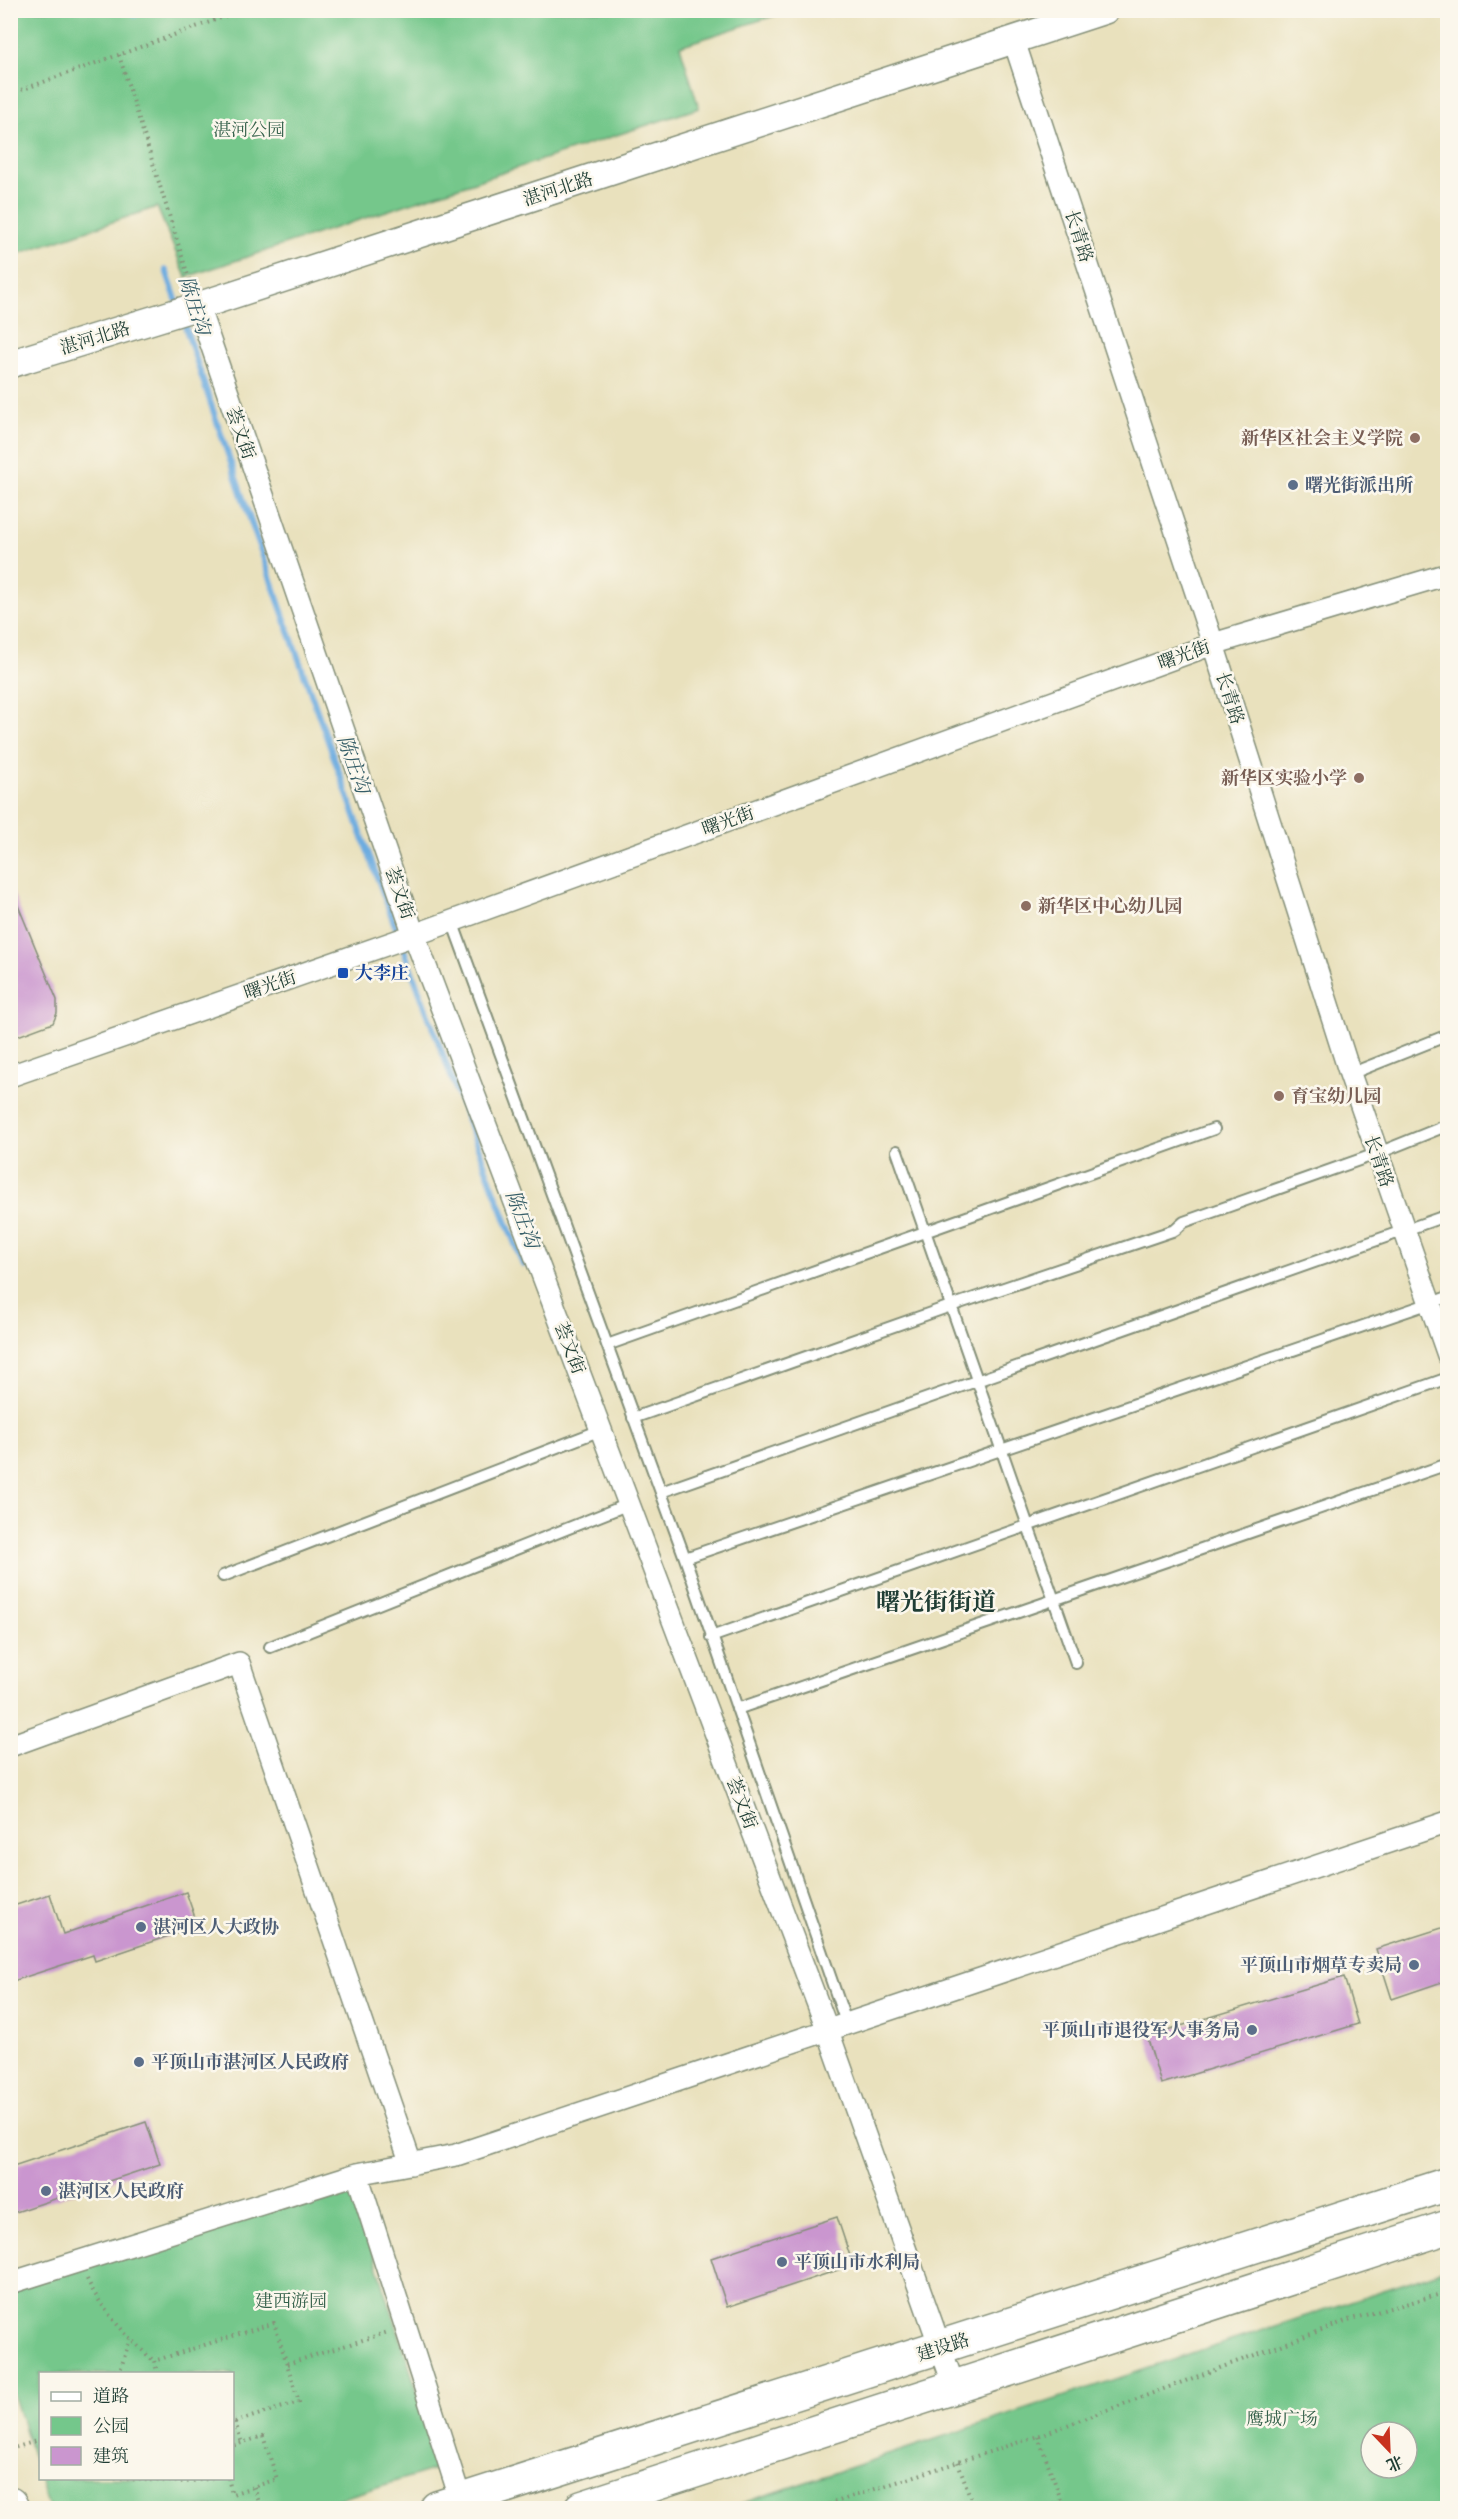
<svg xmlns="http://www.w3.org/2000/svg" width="1458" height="2519" font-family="'Libre Caslon Text','Noto Serif SC',serif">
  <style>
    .green { fill: #74c78b; stroke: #4a8260; stroke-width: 1.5; fill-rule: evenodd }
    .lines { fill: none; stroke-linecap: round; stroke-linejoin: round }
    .stream { stroke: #6cace0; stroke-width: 6 }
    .building { fill: #ca96cf }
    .service-casing { stroke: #848f78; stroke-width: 14 }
    .minor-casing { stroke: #848f78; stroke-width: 24 }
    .tertiary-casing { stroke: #848f78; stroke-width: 30 }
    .primary-casing { stroke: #848f78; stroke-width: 36 }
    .path { stroke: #848f78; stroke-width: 4; stroke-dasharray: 1.5 4.5; stroke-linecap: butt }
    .service { stroke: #fff; stroke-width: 10 }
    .minor { stroke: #fff; stroke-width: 21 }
    .tertiary { stroke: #fff; stroke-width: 27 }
    .primary { stroke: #fff; stroke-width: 33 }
    .education-dot { fill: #8d6e63; stroke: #fbf7ec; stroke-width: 2 }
    .service-dot { fill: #5c6f8a; stroke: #fbf7ec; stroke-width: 2 }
    .transit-dot { fill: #1a4fb4; stroke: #fbf7ec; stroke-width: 2 }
    .labels { text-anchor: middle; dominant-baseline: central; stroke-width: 5; stroke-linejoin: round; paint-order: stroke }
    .park-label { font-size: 18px; fill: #34604a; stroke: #fbf7ec }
    .street-label { font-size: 18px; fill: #1f3d34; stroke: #fbf7ec }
    .education-label { font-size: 18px; font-weight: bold; fill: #785e54; stroke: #fbf7ec; text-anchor: end }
    .service-label { font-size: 18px; font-weight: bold; fill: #4e5e75; stroke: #fbf7ec; text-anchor: start }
    .transit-label { font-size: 18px; font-weight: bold; fill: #164399; stroke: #fbf7ec; text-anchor: start }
    .water-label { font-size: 20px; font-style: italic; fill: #365e68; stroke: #fbf7ec }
    .district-label { font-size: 24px; font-weight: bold; fill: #1f3d34; stroke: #fbf7ec }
  </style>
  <rect width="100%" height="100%" fill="#fbf7ec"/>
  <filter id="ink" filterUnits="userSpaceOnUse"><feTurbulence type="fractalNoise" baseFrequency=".0167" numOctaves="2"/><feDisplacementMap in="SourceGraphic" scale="12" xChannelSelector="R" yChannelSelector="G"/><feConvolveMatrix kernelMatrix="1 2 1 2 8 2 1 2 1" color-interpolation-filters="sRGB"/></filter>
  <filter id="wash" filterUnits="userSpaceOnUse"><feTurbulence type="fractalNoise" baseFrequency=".008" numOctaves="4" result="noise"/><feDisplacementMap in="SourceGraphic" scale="24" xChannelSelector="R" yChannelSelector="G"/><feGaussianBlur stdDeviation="1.35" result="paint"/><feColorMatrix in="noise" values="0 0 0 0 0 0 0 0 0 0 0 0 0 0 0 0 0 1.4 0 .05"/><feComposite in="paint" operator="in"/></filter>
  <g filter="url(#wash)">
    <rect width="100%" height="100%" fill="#e9e1bd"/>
    <path class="green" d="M10 11 11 10 789 11 680 46 699 108 186 277 157 207 11 256Z
      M351 2182 441 2467 311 2508H49L11 2387 10 2289ZM40 2374H232V2478H40Z
      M1447 2269V2508H728ZM1371 2432H1407V2468H1371Z"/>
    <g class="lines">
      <path class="stream" d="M132 10 135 15
        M166 270 178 305
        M182 317C287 636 402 951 523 1265"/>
    </g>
    <g id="blocks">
      <path class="building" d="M10 886 57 1000V1013L53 1023 10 1039Z
        M186 1892 198 1926 95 1961 93 1955 10 1982V1907L50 1894 63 1934Z
        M1448 1926V1980L1392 1999 1376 1949Z
        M1344 1977 1358 2024 1161 2084 1147 2036Z
        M146 2122 160 2164 10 2214V2167Z
        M837 2217 853 2265 727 2307 711 2258Z"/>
    </g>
  </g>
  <g filter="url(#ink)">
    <use href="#blocks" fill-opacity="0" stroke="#848f78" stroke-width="1.5"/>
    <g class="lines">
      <defs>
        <path id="service" d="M452 921 685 1558 847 2025
          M1350 1074 1448 1035
          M897 1151 1076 1663
          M607 1345 1214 1129
          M633 1418 942 1309 1175 1230 1184 1222 1376 1154 1448 1125
          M661 1492 1448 1215
          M685 1558 1448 1297
          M223 1576 601 1430
          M711 1637 1448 1378
          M270 1647 629 1504
          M737 1709 1448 1464"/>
        <path id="minor" d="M1014 41 1213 644 1350 1074 1448 1355
          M198 306 414 935 828 2031 954 2386
          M10 1076 414 935 1213 644 1448 574
          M10 1746 239 1663 411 2164
          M357 2174 461 2501
          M10 2283 357 2174 456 2155 1448 1822"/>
        <path id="tertiary" d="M10 364 198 306 1105 10"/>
        <path id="primary" d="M10 2504 12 2508
          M437 2508 1448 2184
          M581 2508 1448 2227"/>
      </defs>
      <use href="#service" class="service-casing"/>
      <use href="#minor" class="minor-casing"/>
      <use href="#tertiary" class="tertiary-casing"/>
      <use href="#primary" class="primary-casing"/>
      <path class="path" d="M119 55 191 285
        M10 94 243 10
        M87 2279C102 2311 128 2338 154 2361
        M287 2364 388 2332
        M119 2374 130 2339
        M158 2374 154 2361 274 2323 299 2402 232 2423
        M235 2422 242 2443
        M1038 2436 1064 2508
        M10 2449 40 2440
        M958 2462 974 2508
        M109 2478 185 2482 213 2478
        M228 2478 232 2494 277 2479 263 2436 232 2446
        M254 2487 261 2508
        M817 2508 1038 2436 1351 2319 1448 2292"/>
      <use href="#service" class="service"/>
      <use href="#minor" class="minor"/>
      <use href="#tertiary" class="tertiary"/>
      <use href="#primary" class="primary"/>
    </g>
  </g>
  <g class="education-dot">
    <circle cx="1415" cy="438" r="6"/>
    <circle cx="1359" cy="778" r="6"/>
    <circle cx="1026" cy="906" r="6"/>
    <circle cx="1279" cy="1096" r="6"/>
  </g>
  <g class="service-dot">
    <circle cx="1293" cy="485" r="6"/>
    <circle cx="141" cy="1927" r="6"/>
    <circle cx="1414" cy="1965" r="6"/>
    <circle cx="1252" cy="2030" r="6"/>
    <circle cx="139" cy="2062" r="6"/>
    <circle cx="46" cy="2191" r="6"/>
    <circle cx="782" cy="2262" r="6"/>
  </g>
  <rect class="transit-dot" x="337" y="967" width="12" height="12" rx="3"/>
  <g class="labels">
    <g class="park-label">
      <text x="249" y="130">湛河公园</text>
      <text x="291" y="2301">建西游园</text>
      <text x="1282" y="2419">鹰城广场</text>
    </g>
    <g class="street-label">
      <text transform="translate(558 189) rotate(-18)">湛河北路</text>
      <text transform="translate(1079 236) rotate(72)">长青路</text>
      <text transform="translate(95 338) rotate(-17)">湛河北路</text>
      <text transform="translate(241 433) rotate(71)">荟文街</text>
      <text transform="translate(1184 655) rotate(-20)">曙光街</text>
      <text transform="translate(1230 698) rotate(72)">长青路</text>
      <text transform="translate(728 821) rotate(-20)">曙光街</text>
      <text transform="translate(400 893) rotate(71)">荟文街</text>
      <text transform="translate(270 985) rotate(-19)">曙光街</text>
      <text transform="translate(1379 1161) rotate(71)">长青路</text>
      <text transform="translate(570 1348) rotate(69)">荟文街</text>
      <text transform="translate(742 1803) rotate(69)">荟文街</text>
      <text transform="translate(943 2347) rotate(-18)">建设路</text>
    </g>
    <g class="education-label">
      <text x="1403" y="438">新华区社会主义学院</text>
      <text x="1347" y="778">新华区实验小学</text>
      <text x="1038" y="906" text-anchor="start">新华区中心幼儿园</text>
      <text x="1291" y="1096" text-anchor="start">育宝幼儿园</text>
    </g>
    <g class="service-label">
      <text x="1305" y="485">曙光街派出所</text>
      <text x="153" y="1927">湛河区人大政协</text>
      <text x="1402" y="1965" text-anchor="end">平顶山市烟草专卖局</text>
      <text x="1240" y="2030" text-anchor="end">平顶山市退役军人事务局</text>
      <text x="151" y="2062">平顶山市湛河区人民政府</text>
      <text x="58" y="2191">湛河区人民政府</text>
      <text x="794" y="2262">平顶山市水利局</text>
    </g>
    <g class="transit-label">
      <text x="355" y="973">大李庄</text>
    </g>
    <g class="water-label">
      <text transform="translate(195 305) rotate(72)">陈庄沟</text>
      <text transform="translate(354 764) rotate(70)">陈庄沟</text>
      <text transform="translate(523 1219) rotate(69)">陈庄沟</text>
    </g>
    <g class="district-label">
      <text x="936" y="1601">曙光街街道</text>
    </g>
  </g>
  <rect width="1458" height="2519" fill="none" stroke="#fbf7ec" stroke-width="36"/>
  <rect x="39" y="2372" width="195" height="108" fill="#fbf7ec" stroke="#a3ada2" stroke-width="1.5"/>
  <rect x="51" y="2392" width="30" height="9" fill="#ffffff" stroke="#a3ada2" stroke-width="1.5"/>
  <text x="93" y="2402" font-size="18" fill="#1f3d34">道路</text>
  <rect x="51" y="2417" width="30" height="18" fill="#74c78b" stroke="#a3ada2" stroke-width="1.5"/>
  <text x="93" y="2432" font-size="18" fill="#1f3d34">公园</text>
  <rect x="51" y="2447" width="30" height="18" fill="#ca96cf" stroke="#a3ada2" stroke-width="1.5"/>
  <text x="93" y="2462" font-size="18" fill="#1f3d34">建筑</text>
  <g transform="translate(1389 2450) rotate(157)"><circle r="28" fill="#fbf7ec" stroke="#a3ada2" stroke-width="1.5"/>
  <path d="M0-4.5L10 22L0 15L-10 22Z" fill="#c8321e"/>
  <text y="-9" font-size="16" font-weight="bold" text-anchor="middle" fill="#1f3d34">北</text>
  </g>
</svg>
